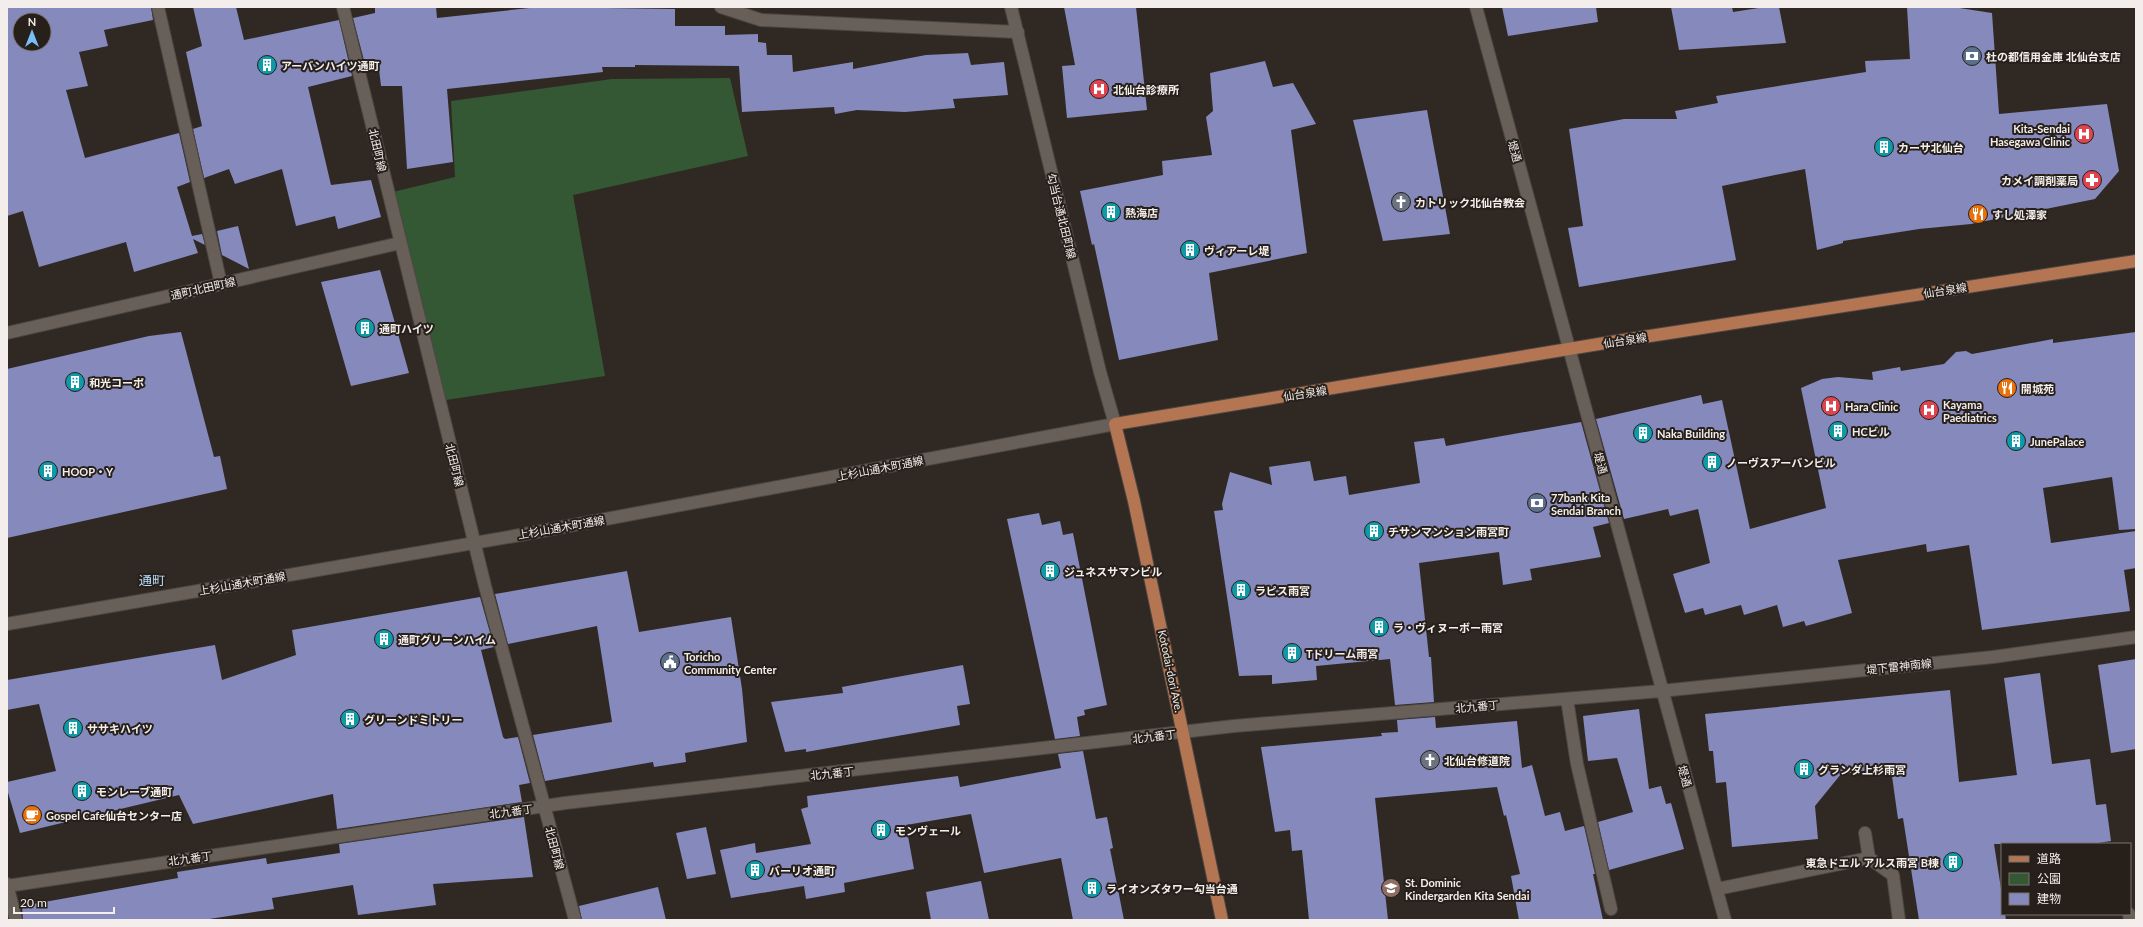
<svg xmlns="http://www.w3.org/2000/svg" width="2143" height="927" font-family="Lato,'Noto Sans JP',sans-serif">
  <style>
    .green { fill: #345834 }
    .building { fill: #8589bc; fill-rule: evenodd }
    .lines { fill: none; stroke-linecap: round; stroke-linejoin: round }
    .minor-casing { stroke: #4d4642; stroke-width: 14 }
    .major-casing { stroke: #4d4642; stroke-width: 14 }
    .minor { stroke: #685f59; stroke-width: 12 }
    .major { stroke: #b47652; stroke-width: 12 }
    .labels { text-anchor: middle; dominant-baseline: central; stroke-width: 4; stroke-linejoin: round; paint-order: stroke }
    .poi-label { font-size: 11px; font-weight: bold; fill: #f3eeeb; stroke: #261f1a; text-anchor: start }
    .street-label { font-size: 11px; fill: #f3eeeb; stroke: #261f1a }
    .quarter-label { font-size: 13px; fill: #b6dcfc; stroke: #261f1a }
  </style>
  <rect width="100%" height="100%" fill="#302923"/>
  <path class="green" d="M730 78 748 156 573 195 605 376 446 400 393 192 455 177 451 101 612 79Z"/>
  <path class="building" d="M7 7H151L153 20 104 30 108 46 79 52 88 86 66 90 85 158 179 133 190 182 177 187 192 236 202 234 205 245 193 239 198 253 134 272 126 242 39 267 23 211 7 216ZM20 20H44V44H20Z
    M193 7H236L244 40 339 20 352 76 308 87 331 185 371 180 381 217 338 229 335 216 296 226 282 169 235 184 229 169 204 178 193 129 202 126 186 52 202 46Z
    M375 7H436L437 18 539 7 675 9V26H725V35L758 34V42L766 43 767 55H792L793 72 853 62V69L926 55 968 53 971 65 1004 62 1008 95 953 99 955 108 905 112 857 110 835 114 834 107 742 112 739 66 635 65V67H602L603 72 447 89 453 162 407 169 402 86H381L379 69 367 72 353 18 375 13Z
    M1064 7H1136L1147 110 1067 118 1062 66 1075 65Z
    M1502 7H1596L1598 22 1508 36Z
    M1671 7H1732L1733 12 1765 7H1779L1786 43 1679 50Z
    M1907 7H1953L1992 13 1999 114 2107 104 2119 171 2095 199 1971 224 1919 229 1843 241V243L1817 250 1805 169 1722 186 1736 260 1579 287 1568 228 1583 226 1569 129 1624 119H1677L1675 111 1718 103 1716 96 1866 72 1865 61 1910 59Z
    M1265 61 1273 87 1293 83 1316 124 1291 130 1307 253 1209 273 1218 340 1119 360 1094 244 1092 245 1080 191 1163 175 1162 161 1212 155 1206 117 1213 111 1210 73Z
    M1427 110 1450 234 1383 241 1353 120Z
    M238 226 249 269 222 255 217 231Z
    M380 270 409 373 351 386 321 282Z
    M181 332 214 457 220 456 227 489 7 538V369L149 336Z
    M2136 332V529L2119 530 2112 477 2043 488 2051 543 2136 531V568L2124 570 2130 611 1982 630 1969 545 1927 552 1926 544 1838 560 1852 613 1806 626 1804 621 1783 627 1777 605 1744 615 1741 605 1705 615 1703 608 1685 613 1673 574 1710 563 1698 509 1670 516 1668 509 1624 519 1596 419 1701 395 1703 404 1722 400 1750 529 1826 508 1801 388 1822 379 1838 377 1873 380 1872 372 1900 367 1901 371 1944 364 1956 352 1966 351 1972 354 2053 339V343Z
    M1581 422 1609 523 1593 527 1601 557 1530 569 1532 580 1503 585 1499 552 1419 563 1429 657H1431L1434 702 1395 705 1390 659 1316 666 1317 680 1272 684V675L1239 676 1214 511 1223 510 1222 504 1230 472 1272 485 1269 467 1310 461 1314 481 1346 476 1349 495 1420 483 1414 442 1444 438 1446 446Z
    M1039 513 1042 525 1060 521 1063 535 1073 533 1107 705 1084 710 1085 715 1077 717 1080 736 1055 739 1007 519Z
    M627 571 639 632 731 617 742 689 747 742 685 753 686 762 654 767 653 762 545 781 533 735 612 722 597 626 508 644 495 594Z
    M480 597 494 647 481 650 503 737 505 739 518 737 530 783 519 785 522 802 337 829 333 794 193 824 179 795 20 833 7 789V782L56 771 39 704 7 710V680L215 645 222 680 296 655 292 630Z
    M2136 659V749L2111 753 2098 665Z
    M963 665 970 704 957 706 960 725 806 752V749L785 752 771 702 843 693 842 687Z
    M2040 673 2052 764 2090 759 2096 805 2106 804 2111 841 2092 844H1994L2002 895V914H2005L2006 920H1919L1903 818 1898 819 1891 769 1841 774 1815 806 1818 839 1732 847 1726 782 1716 783 1713 751H1709L1705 714 1950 690 1959 782 2017 775 2004 678Z
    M1639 709 1649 789 1661 786 1666 804 1671 803 1684 849 1609 870 1598 822 1633 812 1617 758 1588 761 1583 716Z
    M1435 717 1436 728 1517 721 1522 768 1532 765 1545 816 1560 812 1565 831 1584 826 1595 874H1593L1603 920H1519L1511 876 1520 874 1506 815 1504 816 1497 787 1375 798 1388 920H1309L1302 850 1292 851 1290 830 1275 832 1261 747 1382 736 1381 733 1398 732 1397 720Z
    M1083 751 1096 819 1107 817 1113 848 1110 849 1124 920H1073L1061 858 984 873 971 814 906 825 914 869 844 883 845 892 806 899 804 886 731 898 720 850 755 843 756 853 811 844 801 809 808 807 807 796 958 776 960 787 1061 768 1058 754Z
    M524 817 533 877 433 884 436 905 358 915 353 885 272 898 274 909 203 920H23L22 906 178 878 177 872 266 858 267 864 340 853 339 844Z
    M706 827 716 874 687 879 676 833Z
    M981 881 989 920H931L926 892Z
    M658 887 666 920H582L579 906Z"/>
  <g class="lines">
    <defs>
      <path id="minor" d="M158 7 221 284
        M343 7 485 586 575 920
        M721 7 761 20 1018 32
        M1476 7 1725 920
        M7 333 400 243
        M7 624 520 535 1115 424 1100 372 1011 7
        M1567 699 1577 764 1611 909
        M1869 858 1893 875 1899 920
        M7 884 16 920
        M7 886 565 803 1234 726 1661 691 1993 657 2136 637
        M1717 889 1869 858 1865 833
        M2129 914 2130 920"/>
      <path id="major" d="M1222 920 1134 501 1115 424 1611 342 2136 261"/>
    </defs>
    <use href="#minor" class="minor-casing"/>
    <use href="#major" class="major-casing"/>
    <use href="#minor" class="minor"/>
    <use href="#major" class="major"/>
  </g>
  <defs>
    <symbol id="bank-disc" viewBox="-11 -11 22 22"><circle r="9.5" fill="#5c6f8a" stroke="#261f1a"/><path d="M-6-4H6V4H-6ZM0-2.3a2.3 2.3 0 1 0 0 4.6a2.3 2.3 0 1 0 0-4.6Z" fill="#fff"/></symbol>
    <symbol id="building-disc" viewBox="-11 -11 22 22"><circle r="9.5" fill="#0f9aa8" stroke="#261f1a"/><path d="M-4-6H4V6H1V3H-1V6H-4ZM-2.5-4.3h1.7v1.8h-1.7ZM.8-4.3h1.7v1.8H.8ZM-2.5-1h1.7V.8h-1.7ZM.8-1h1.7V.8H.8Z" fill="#fff"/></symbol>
    <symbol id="hospital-disc" viewBox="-11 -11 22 22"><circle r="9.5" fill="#e0444e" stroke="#261f1a"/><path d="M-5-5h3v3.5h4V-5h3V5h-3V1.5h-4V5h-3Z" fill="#fff"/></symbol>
    <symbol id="pharmacy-disc" viewBox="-11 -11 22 22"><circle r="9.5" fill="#e0444e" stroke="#261f1a"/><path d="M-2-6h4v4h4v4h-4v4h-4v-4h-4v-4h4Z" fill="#fff"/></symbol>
    <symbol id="church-disc" viewBox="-11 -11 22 22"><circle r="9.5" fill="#6b7280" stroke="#261f1a"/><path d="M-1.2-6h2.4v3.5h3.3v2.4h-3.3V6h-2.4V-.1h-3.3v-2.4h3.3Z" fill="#fff"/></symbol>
    <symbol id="restaurant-disc" viewBox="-11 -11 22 22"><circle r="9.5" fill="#e8710a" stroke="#261f1a"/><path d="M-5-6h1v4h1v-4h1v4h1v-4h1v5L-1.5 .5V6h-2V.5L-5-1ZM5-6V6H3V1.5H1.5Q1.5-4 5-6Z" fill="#fff"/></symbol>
    <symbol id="civic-disc" viewBox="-11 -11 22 22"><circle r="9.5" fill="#5c6f8a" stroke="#261f1a"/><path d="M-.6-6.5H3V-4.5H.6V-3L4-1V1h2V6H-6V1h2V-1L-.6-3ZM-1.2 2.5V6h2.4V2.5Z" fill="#fff"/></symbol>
    <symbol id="cafe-disc" viewBox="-11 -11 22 22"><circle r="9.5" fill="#e8710a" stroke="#261f1a"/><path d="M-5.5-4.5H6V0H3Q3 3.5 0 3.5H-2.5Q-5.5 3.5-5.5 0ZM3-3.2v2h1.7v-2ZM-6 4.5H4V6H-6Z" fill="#fff"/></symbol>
    <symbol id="school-disc" viewBox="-11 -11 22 22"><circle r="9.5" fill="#8d6e63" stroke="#261f1a"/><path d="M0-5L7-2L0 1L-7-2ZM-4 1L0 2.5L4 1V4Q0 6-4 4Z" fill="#fff"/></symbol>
  </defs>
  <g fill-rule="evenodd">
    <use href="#bank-disc" x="1961" y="45" width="22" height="22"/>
    <use href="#building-disc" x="256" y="54" width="22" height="22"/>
    <use href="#hospital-disc" x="1088" y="78" width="22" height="22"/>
    <use href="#hospital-disc" x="2073" y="123" width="22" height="22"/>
    <use href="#building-disc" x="1873" y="136" width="22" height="22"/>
    <use href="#pharmacy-disc" x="2081" y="169" width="22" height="22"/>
    <use href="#church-disc" x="1390" y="191" width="22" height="22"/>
    <use href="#building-disc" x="1100" y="201" width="22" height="22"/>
    <use href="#restaurant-disc" x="1967" y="203" width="22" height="22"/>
    <use href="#building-disc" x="1179" y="239" width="22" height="22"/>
    <use href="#building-disc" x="354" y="317" width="22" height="22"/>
    <use href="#building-disc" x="64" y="371" width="22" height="22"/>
    <use href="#restaurant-disc" x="1996" y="377" width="22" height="22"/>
    <use href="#hospital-disc" x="1820" y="395" width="22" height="22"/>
    <use href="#hospital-disc" x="1918" y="399" width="22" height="22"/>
    <use href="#building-disc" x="1827" y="420" width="22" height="22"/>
    <use href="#building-disc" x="1632" y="422" width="22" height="22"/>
    <use href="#building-disc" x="2005" y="430" width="22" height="22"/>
    <use href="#building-disc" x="1701" y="451" width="22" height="22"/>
    <use href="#building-disc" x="37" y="460" width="22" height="22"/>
    <use href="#bank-disc" x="1526" y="492" width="22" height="22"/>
    <use href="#building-disc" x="1363" y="520" width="22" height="22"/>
    <use href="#building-disc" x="1039" y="560" width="22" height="22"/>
    <use href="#building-disc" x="1230" y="579" width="22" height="22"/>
    <use href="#building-disc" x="1368" y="616" width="22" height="22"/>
    <use href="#building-disc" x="373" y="628" width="22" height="22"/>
    <use href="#building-disc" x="1281" y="642" width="22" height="22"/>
    <use href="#civic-disc" x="659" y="651" width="22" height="22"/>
    <use href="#building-disc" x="339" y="708" width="22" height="22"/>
    <use href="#building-disc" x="62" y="717" width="22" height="22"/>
    <use href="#church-disc" x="1419" y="749" width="22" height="22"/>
    <use href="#building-disc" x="1793" y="758" width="22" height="22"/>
    <use href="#building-disc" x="71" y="780" width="22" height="22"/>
    <use href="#cafe-disc" x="21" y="804" width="22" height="22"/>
    <use href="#building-disc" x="870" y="819" width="22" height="22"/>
    <use href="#building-disc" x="1942" y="851" width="22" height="22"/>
    <use href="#building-disc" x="744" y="859" width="22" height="22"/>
    <use href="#building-disc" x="1081" y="877" width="22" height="22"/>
    <use href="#school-disc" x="1380" y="877" width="22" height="22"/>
  </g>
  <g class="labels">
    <g class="poi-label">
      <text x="1986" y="56">杜の都信用金庫 北仙台支店</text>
      <text x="281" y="65">アーバンハイツ通町</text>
      <text x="1113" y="89">北仙台診療所</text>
      <text x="2070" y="128" text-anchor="end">Kita-Sendai<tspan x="2070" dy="13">Hasegawa Clinic</tspan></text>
      <text x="1898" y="147">カーサ北仙台</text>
      <text x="2078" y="180" text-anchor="end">カメイ調剤薬局</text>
      <text x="1415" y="202">カトリック北仙台教会</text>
      <text x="1125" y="212">熱海店</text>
      <text x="1992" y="214">すし処澤家</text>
      <text x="1204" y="250">ヴィアーレ堤</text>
      <text x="379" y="328">通町ハイツ</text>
      <text x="89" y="382">和光コーポ</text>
      <text x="2021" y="388">開城苑</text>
      <text x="1943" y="404">Kayama<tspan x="1943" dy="13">Paediatrics</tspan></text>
      <text x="1845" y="406">Hara Clinic</text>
      <text x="1852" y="431">HCビル</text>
      <text x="1657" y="433">Naka Building</text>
      <text x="2030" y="441">JunePalace</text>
      <text x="1726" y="462">ノーヴスアーバンビル</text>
      <text x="62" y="471">HOOP・Y</text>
      <text x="1551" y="497">77bank Kita<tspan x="1551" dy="13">Sendai Branch</tspan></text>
      <text x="1388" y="531">チサンマンション雨宮町</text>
      <text x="1064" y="571">ジュネスサマンビル</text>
      <text x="1255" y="590">ラピス雨宮</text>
      <text x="1393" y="627">ラ・ヴィヌーボー雨宮</text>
      <text x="398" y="639">通町グリーンハイム</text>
      <text x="1306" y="653">Tドリーム雨宮</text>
      <text x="684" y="656">Toricho<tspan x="684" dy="13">Community Center</tspan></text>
      <text x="364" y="719">グリーンドミトリー</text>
      <text x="87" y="728">ササキハイツ</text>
      <text x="1444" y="760">北仙台修道院</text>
      <text x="1818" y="769">グランダ上杉雨宮</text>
      <text x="96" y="791">モンレーブ通町</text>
      <text x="46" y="815">Gospel Cafe仙台センター店</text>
      <text x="895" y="830">モンヴェール</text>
      <text x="1939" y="862" text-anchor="end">東急ドエル アルス雨宮 B棟</text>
      <text x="769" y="870">バーリオ通町</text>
      <text x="1405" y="882">St. Dominic<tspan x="1405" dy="13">Kindergarden Kita Sendai</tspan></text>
      <text x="1106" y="888">ライオンズタワー勾当台通</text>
    </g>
    <g class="street-label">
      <text transform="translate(378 150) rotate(77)">北田町線</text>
      <text transform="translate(1515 151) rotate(74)">堤通</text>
      <text transform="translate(1062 216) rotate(76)">勾当台通北田町線</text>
      <text transform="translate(203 288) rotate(-13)">通町北田町線</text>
      <text transform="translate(1945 290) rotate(-9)">仙台泉線</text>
      <text transform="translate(1625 340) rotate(-9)">仙台泉線</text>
      <text transform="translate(1305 393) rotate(-9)">仙台泉線</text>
      <text transform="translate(1601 463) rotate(75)">堤通</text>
      <text transform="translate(455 465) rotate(76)">北田町線</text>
      <text transform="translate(880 468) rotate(-11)">上杉山通木町通線</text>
      <text transform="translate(561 527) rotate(-10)">上杉山通木町通線</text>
      <text transform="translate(242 583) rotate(-10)">上杉山通木町通線</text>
      <text transform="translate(1899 666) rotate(-6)">堤下雷神南線</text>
      <text transform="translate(1171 671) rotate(78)">Kotodai-dori Ave.</text>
      <text transform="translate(1477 706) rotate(-5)">北九番丁</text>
      <text transform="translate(1154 736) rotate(-7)">北九番丁</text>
      <text transform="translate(832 773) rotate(-6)">北九番丁</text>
      <text transform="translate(1685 776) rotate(74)">堤通</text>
      <text transform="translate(511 811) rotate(-8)">北九番丁</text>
      <text transform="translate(555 848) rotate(75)">北田町線</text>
      <text transform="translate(190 858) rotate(-8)">北九番丁</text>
    </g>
    <g class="quarter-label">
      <text x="152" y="580">通町</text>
    </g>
  </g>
  <rect width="2143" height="927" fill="none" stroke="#f3eeeb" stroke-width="16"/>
  <rect x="2001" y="843" width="130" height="72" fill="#261f1a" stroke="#78726e"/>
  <rect x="2009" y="856" width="20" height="6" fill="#b47652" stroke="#78726e"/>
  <text x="2037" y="863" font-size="12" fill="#f3eeeb">道路</text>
  <rect x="2009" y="873" width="20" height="12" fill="#345834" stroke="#78726e"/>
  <text x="2037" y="883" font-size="12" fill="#f3eeeb">公園</text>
  <rect x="2009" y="893" width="20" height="12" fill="#8589bc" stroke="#78726e"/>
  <text x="2037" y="903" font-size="12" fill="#f3eeeb">建物</text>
  <g transform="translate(32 32)"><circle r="19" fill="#261f1a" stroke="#78726e"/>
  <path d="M0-3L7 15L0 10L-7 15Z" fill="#78bff7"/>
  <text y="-6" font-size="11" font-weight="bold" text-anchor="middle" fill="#f3eeeb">N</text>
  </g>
  <path d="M14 907v6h100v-6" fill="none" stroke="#f3eeeb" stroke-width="2"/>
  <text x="20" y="907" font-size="12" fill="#f3eeeb" stroke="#261f1a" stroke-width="3" paint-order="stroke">20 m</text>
</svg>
